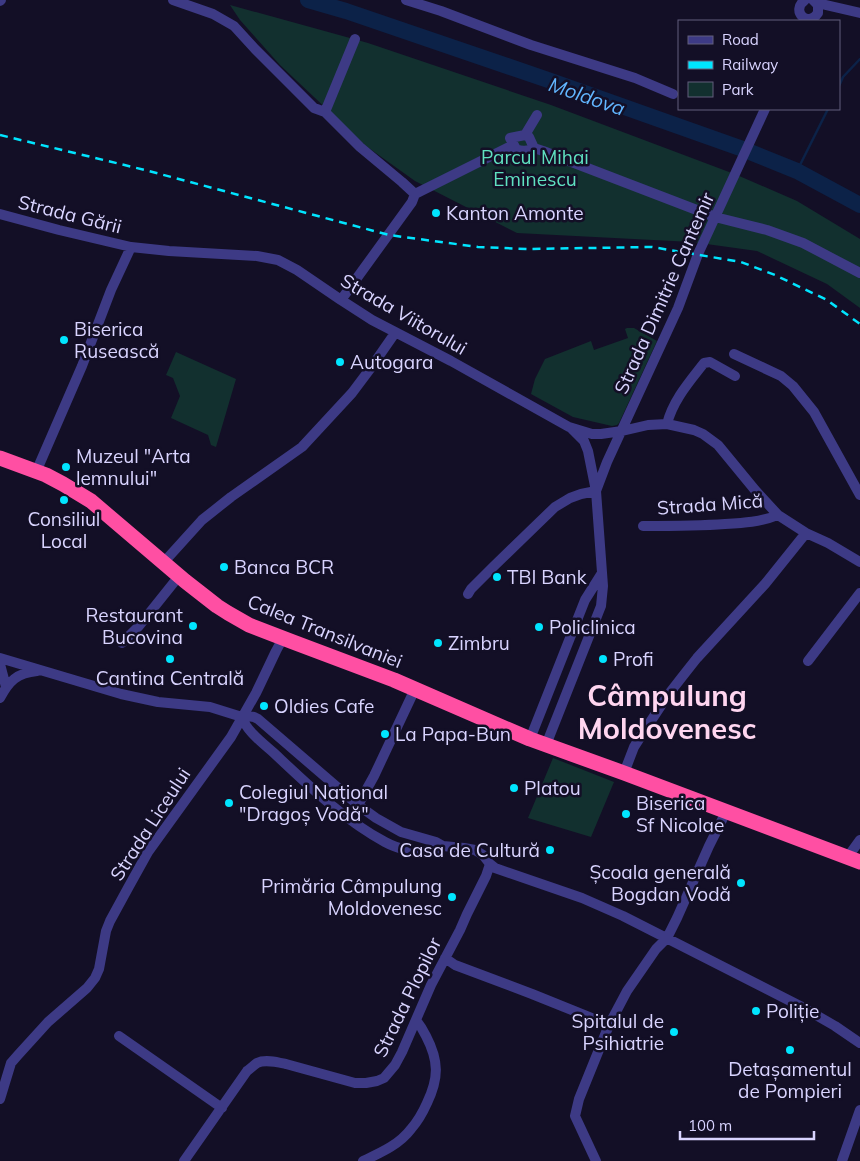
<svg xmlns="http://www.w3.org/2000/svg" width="860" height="1161" font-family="Mulish,sans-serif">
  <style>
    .green { fill: #12302f }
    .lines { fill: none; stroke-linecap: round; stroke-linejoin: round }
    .stream { stroke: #0c2248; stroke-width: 2.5 }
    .river { stroke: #0c2248; stroke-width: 16 }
    .minor { stroke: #3d3a85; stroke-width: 10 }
    .highway { stroke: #ff4fa3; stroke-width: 15 }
    .rail { stroke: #00e5ff; stroke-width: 2.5; stroke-dasharray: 8 6; stroke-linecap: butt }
    .poi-dot { fill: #00e5ff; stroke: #130f26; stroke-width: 2 }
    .labels { text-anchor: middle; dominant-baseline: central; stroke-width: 5; stroke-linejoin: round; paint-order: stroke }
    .park-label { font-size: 19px; fill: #5fe0c0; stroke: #130f26 }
    .poi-label { font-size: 19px; fill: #d9d4ff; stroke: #130f26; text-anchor: start }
    .street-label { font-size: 19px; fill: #d9d4ff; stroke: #130f26 }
    .water-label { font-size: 20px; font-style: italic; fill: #62b6ff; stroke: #130f26 }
    .town-label { font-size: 29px; font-weight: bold; fill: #ffd6f0; stroke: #130f26 }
  </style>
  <rect width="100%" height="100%" fill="#130f26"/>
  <path class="green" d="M230 5 368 43 551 105 737 175 797 201 860 239V308L827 284 757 251 692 242 517 233 415 181 366 146 280 65 240 20Z
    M627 328H634L657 341 619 423 617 425 612 426 573 417 531 394 535 379 545 359 591 341 594 350 628 338 625 329Z
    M176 352 236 379 216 447 211 445 208 435 171 418 180 396 173 378 166 375Z
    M553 758 614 782 591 837 528 818Z"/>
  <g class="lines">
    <path class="stream" d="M839 86 843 77 860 59
      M797 171 828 109"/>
    <path class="river" d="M308 0 346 11 551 81 740 148 797 171 860 205"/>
    <path class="minor" d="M173 0 213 14 234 26 255 49 314 108 325 112
      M406 0 441 11 531 45 635 78 673 94
      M805 0C790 11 808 28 818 13V5L813 0
      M0 1 1 0
      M817 3 860 13
      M525 135 537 115
      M534 148 529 137 525 135 510 138 516 149C523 152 527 151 534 148L543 151 715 217 767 230 803 243 860 273
      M415 194 513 145
      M0 214 59 230 131 247 169 251 257 256 278 260 297 270 341 300 372 320 451 361 569 427 592 434H601L622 431 648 425 667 424 694 430 703 434 718 445 755 490 778 515 806 533 828 543 860 562
      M341 300 412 202 415 194 402 182 360 147 325 112 355 39
      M734 354 781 376 793 386 814 412 860 495
      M667 424C673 400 690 381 704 363L710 362 735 376
      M36 472 82 366 111 290 131 247
      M596 491 607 462 678 308 698 254 765 109
      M643 526C670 526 698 526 725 524 743 523 761 522 778 515
      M164 562 202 520 231 497 302 447 352 393 370 369 395 333
      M468 594 471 589 493 567 555 507 570 498 581 494 596 491
      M122 643 139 626 179 576
      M0 658 121 694 158 702 210 707 242 717 248 716 254 717 258 719 358 805 376 818 401 832 436 842 443 846 464 848 475 850 483 855 490 864 495 868 582 898 623 916 802 1007 835 1026 860 1043
      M808 661 860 593
      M0 664 6 687
      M0 698C9 681 17 673 37 671
      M242 717C246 731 264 744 275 754 308 785 344 820 385 842 396 848 417 854 429 852 434 852 439 848 443 846
      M530 739 585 600 602 573
      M546 745 601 606 603 586 596 491 588 451 584 441 572 429
      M624 773 634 747 641 736 668 695 682 677 697 658 765 584 806 533
      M358 805 374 776 415 689
      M847 858 860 840
      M445 958 455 965 532 994 609 1025
      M119 1036 222 1108
      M0 1099 11 1063 18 1055 48 1022 87 988 95 978 99 969 106 931 110 921 128 888 148 852 231 737 256 693 276 651 283 638
      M184 1161 247 1071C250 1069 254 1065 257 1063 265 1059 277 1062 286 1064L355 1083H366L377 1081 384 1078 395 1065 402 1052 431 985 460 930 467 914 486 876 490 864
      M363 1161C380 1153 399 1145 411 1129 418 1121 423 1112 427 1103 439 1078 439 1061 426 1036 423 1030 420 1025 416 1020
      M596 1161 575 1116 579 1099 609 1025 627 991 656 949 667 938 677 918 709 846 726 812
      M842 1161 860 1110"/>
    <path class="highway" d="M0 458 46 475 63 484 91 501 185 581 217 606 228 613 249 625 293 642 394 680 530 739 624 773 860 862"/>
    <path class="rail" d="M0 135 145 170 389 235 478 247 527 249 652 247 741 262 775 275 827 300 860 324"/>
  </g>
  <g class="poi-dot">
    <circle cx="436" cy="213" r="5"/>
    <circle cx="64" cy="340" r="5"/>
    <circle cx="340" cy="362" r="5"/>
    <circle cx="66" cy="467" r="5"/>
    <circle cx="64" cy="500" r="5"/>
    <circle cx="224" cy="567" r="5"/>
    <circle cx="497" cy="577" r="5"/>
    <circle cx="193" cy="626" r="5"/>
    <circle cx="539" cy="627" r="5"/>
    <circle cx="438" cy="643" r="5"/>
    <circle cx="170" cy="659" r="5"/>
    <circle cx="603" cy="659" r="5"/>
    <circle cx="264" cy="706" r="5"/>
    <circle cx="385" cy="734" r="5"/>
    <circle cx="514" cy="788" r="5"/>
    <circle cx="229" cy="803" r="5"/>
    <circle cx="626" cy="814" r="5"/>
    <circle cx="550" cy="850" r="5"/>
    <circle cx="741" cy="883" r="5"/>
    <circle cx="452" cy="897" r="5"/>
    <circle cx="756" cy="1011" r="5"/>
    <circle cx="674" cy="1032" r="5"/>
    <circle cx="790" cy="1050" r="5"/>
  </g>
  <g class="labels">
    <g class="park-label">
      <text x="535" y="157">Parcul Mihai<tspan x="535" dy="22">Eminescu</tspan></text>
    </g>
    <g class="poi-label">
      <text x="446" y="213">Kanton Amonte</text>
      <text x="74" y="329">Biserica<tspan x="74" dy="22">Rusească</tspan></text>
      <text x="350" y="362">Autogara</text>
      <text x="76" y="456">Muzeul "Arta<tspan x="76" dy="22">lemnului"</tspan></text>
      <text x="64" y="519" text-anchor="middle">Consiliul<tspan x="64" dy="22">Local</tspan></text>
      <text x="234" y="567">Banca BCR</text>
      <text x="507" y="577">TBI Bank</text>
      <text x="183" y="615" text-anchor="end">Restaurant<tspan x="183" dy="22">Bucovina</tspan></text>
      <text x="549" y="627">Policlinica</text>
      <text x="448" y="643">Zimbru</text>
      <text x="613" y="659">Profi</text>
      <text x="170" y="678" text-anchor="middle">Cantina Centrală</text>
      <text x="274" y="706">Oldies Cafe</text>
      <text x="395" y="734">La Papa-Bun</text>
      <text x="524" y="788">Platou</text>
      <text x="239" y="792">Colegiul Național<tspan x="239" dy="22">"Dragoș Vodă"</tspan></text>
      <text x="636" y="803">Biserica<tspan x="636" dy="22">Sf Nicolae</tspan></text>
      <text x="540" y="850" text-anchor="end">Casa de Cultură</text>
      <text x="731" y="872" text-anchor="end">Școala generală<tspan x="731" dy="22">Bogdan Vodă</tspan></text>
      <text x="442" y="886" text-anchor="end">Primăria Câmpulung<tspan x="442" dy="22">Moldovenesc</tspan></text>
      <text x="766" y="1011">Poliție</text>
      <text x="664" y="1021" text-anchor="end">Spitalul de<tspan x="664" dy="22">Psihiatrie</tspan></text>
      <text x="790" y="1069" text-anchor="middle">Detașamentul<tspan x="790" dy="22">de Pompieri</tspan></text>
    </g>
    <g class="street-label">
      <text transform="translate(70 214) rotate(14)">Strada Gării</text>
      <text transform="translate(664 293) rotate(-66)">Strada Dimitrie Cantemir</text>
      <text transform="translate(404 314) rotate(30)">Strada Viitorului</text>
      <text transform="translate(710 504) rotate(-4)">Strada Mică</text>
      <text transform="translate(325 631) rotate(22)">Calea Transilvaniei</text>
      <text transform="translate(150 824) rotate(-57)">Strada Liceului</text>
      <text transform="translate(407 997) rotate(-64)">Strada Plopilor</text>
    </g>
    <g class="water-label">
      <text transform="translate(587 96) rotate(19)">Moldova</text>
    </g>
    <g class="town-label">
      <text x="667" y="695">Câmpulung<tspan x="667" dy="33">Moldovenesc</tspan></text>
    </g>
  </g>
  <rect x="678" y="20" width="162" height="90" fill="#130f26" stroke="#625e7d"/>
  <rect x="688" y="36" width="25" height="8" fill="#3d3a85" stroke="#625e7d"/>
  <text x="722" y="45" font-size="15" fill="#d9d4ff">Road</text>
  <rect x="688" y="61" width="25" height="8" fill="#00e5ff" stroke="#625e7d"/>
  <text x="722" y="70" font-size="15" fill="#d9d4ff">Railway</text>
  <rect x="688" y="82" width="25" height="15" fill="#12302f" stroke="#625e7d"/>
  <text x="722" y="95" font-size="15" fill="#d9d4ff">Park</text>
  <path d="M680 1131v8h134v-8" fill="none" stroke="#d9d4ff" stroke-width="2.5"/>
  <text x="688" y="1131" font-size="15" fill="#d9d4ff" stroke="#130f26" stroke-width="4" paint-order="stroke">100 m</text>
</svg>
